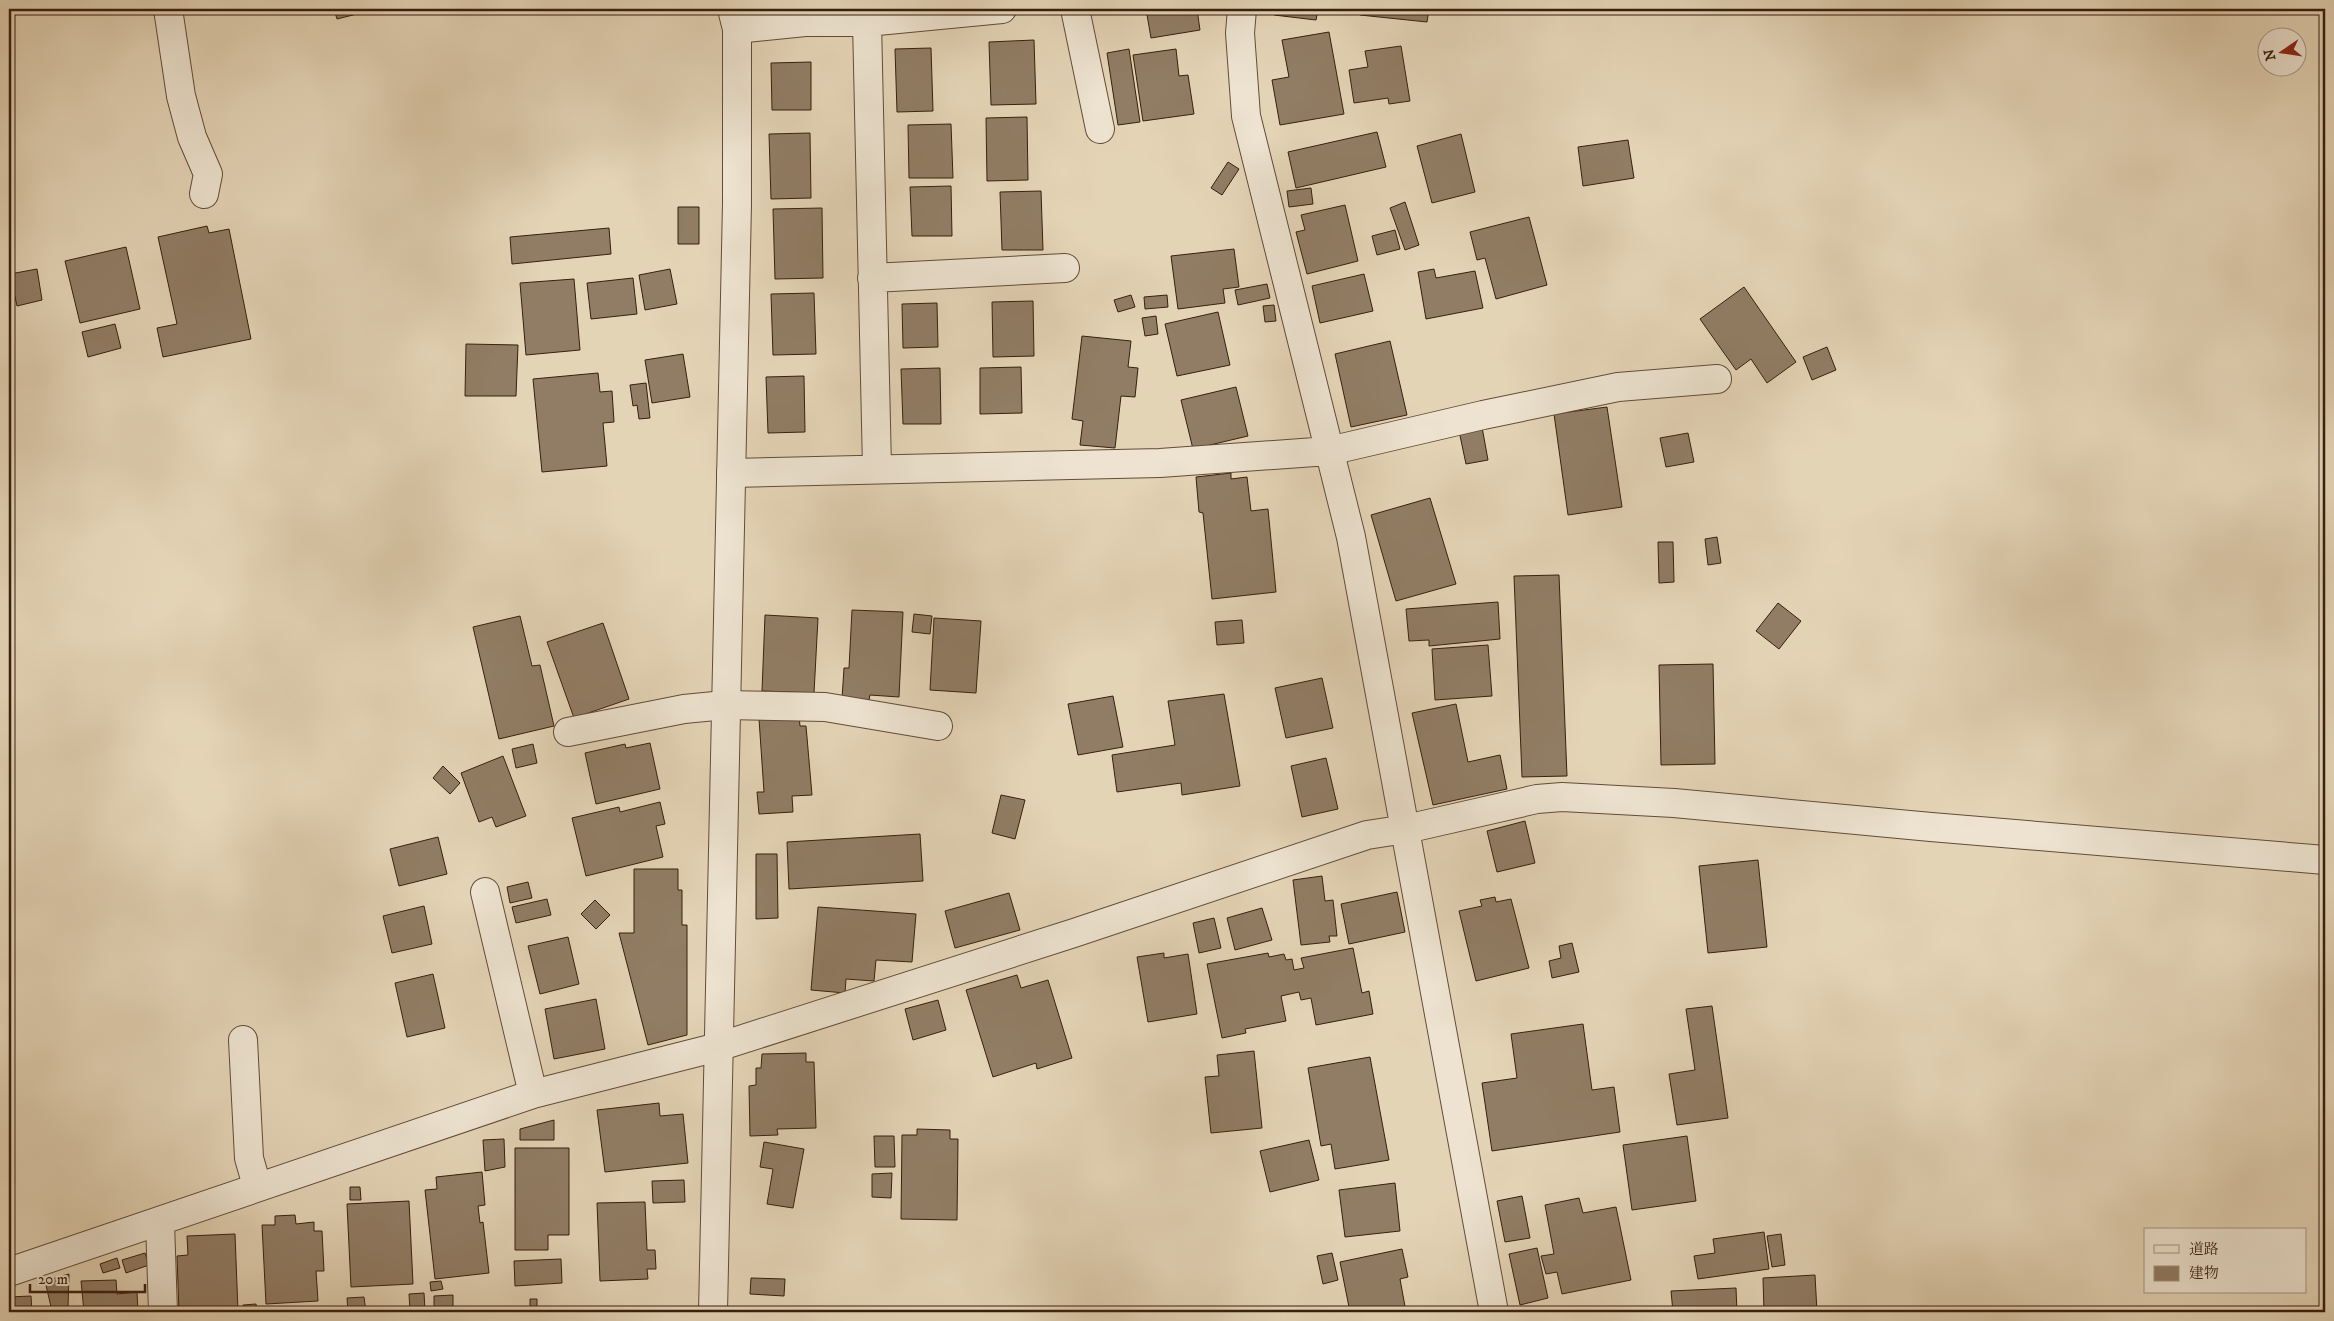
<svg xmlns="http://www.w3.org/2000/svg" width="2334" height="1321" font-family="'IM FELL DW Pica','Noto Serif JP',serif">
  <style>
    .building { fill: #917d65; stroke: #371f0e }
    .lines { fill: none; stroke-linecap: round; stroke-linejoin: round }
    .minor-casing { stroke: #624c38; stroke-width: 30 }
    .tertiary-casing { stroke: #624c38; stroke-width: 30 }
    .minor { stroke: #ede3d0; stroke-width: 28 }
    .tertiary { stroke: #ede3d0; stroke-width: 28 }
  </style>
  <rect width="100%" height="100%" fill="#e4d4b6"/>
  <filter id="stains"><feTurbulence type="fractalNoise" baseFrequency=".004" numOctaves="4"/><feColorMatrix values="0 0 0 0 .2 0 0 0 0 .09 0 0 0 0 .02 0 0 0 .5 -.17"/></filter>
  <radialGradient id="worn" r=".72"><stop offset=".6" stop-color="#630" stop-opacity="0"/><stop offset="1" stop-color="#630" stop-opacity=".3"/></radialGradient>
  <path class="building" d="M334 9H377L337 19Z
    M1146 9H1197L1200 30 1151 38Z
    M1275 9H1318L1316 20 1274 15Z
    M1360 9H1429L1427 22 1360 15Z
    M1329 32 1344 114 1280 125 1272 80 1289 77 1282 40Z
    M1034 40 1036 104 991 105 989 42Z
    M1401 46 1410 101 1389 104 1388 98 1354 103 1349 70 1368 67 1365 51Z
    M931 48 933 111 897 112 895 49Z
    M1129 49 1140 122 1118 125 1107 53Z
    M1176 49 1179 76 1188 75 1194 114 1143 121 1133 55Z
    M811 62V110H772L771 63Z
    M1027 117 1028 180 987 181 986 118Z
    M951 124 953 178H909L908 125Z
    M1377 132 1386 167 1296 188 1288 152Z
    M810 133 811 198 771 199 769 134Z
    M1461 134 1475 192 1432 203 1417 146Z
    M1628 140 1634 178 1583 186 1578 147Z
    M1228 162 1239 169 1222 195 1211 188Z
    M951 186 952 236H912L910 187Z
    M1311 188 1313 204 1289 207 1287 191Z
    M1041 191 1043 250H1002L1000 192Z
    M1405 202 1419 245 1405 250 1390 208Z
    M1345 205 1358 261 1307 274 1296 232 1305 230 1301 215Z
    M678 207H699V244H678Z
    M822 208 823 278 775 279 773 209Z
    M1529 217 1547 285 1496 299 1485 258 1477 260 1470 232Z
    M207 226 209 233 229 229 251 339 163 357 157 328 177 324 158 237Z
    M609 228 611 254 512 264 510 237Z
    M1395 230 1400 249 1377 255 1372 236Z
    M126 247 140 309 80 323 65 261Z
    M1234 249 1239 287 1223 289 1225 303 1178 309 1171 256Z
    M37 269 42 300 17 306 10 274Z
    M670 269 677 304 645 310 639 275Z
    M1434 269 1436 278 1475 271 1483 308 1426 319 1418 272Z
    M1364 274 1373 311 1320 323 1312 286Z
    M633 278 637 314 591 319 587 283Z
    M574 279 580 350 526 355 520 283Z
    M1267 284 1270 298 1238 305 1235 290Z
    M1744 287 1796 362 1767 383 1751 359 1736 370 1700 319Z
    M814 293 816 354 773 355 771 294Z
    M1131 295 1135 307 1118 312 1114 300Z
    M1167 295 1168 307 1145 309 1144 297Z
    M1033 301 1034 356 993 357 992 302Z
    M937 303 938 347 903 348 902 304Z
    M1274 305 1276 321 1265 322 1263 306Z
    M1218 312 1230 365 1177 376 1165 324Z
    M1156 316 1158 334 1145 336 1142 318Z
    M115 324 121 348 88 357 82 332Z
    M1082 336 1131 341 1128 367 1138 368 1135 397 1121 396 1115 448 1080 445 1083 421 1072 419Z
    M1390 341 1407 415 1351 427 1335 354Z
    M466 344 518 345 516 396H465Z
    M1827 347 1836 370 1812 380 1803 357Z
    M683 354 690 397 652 403 645 360Z
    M1021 367 1022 413 980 414V368Z
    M940 368 941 424H903L901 369Z
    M598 373 600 392 612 391 614 422 603 423 607 466 542 472 533 379Z
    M804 376 805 432 768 433 766 377Z
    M646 383 650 418 639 419 637 405 633 406 630 385Z
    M1236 387 1248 436 1193 449 1181 400Z
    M1607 407 1622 507 1568 515 1554 414Z
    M1482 427 1488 460 1466 464 1459 431Z
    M1688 433 1694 462 1666 467 1660 438Z
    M1231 473V479L1247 477 1251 511 1268 509 1276 592 1212 599 1203 513 1199 512 1196 477Z
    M1430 498 1456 584 1396 601 1371 515Z
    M1717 537 1721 563 1708 565 1705 539Z
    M1658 542H1673L1674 582 1659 583Z
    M1559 575 1567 776 1522 777 1514 576Z
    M1498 602 1500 639 1429 646V640L1409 641 1406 609Z
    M1778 603 1801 621 1779 649 1756 631Z
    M852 610 903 612 899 697 870 695 869 700 842 699 844 668H849Z
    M914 614 932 616 930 634 912 632Z
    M765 615 818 618 814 693 762 691Z
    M520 616 532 666 540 665 554 726 499 739 473 627Z
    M934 618 981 621 976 693 930 690Z
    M1242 620 1244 643 1217 645 1215 622Z
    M603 623 629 699 574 718 547 642Z
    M1488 645 1492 696 1435 700 1432 649Z
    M1713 664 1715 764 1661 765 1659 665Z
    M1322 678 1333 728 1286 738 1275 688Z
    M1224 694 1240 786 1182 795 1181 783 1117 792 1112 755 1175 745 1168 701Z
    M1113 696 1123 747 1078 755 1068 704Z
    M1456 704 1468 762 1500 755 1507 789 1433 805 1412 713Z
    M799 716 800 726H806L812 795 792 796 793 812 759 814 757 792H764L759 719Z
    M650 743 660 789 596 804 585 753 625 744 626 748Z
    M533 744 537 763 516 768 512 749Z
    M503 756 526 816 496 827 492 817 479 822 461 773Z
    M1326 758 1338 809 1302 817 1291 766Z
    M443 766 460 783 450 794 433 778Z
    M1001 795 1025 800 1015 839 992 833Z
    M660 802 665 824 656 826 663 857 586 876 572 818 619 807 620 812Z
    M1525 821 1535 863 1497 872 1487 831Z
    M920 834 923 881 789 889 787 842Z
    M438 837 447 874 399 886 390 849Z
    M756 854H777L778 918 756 919Z
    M1758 860 1767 947 1708 953 1699 866Z
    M634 869H678V890H682V925H687V1035L648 1045 619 933H634Z
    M1322 876 1325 901 1333 900 1337 936H1329L1330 942 1301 945 1293 880Z
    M528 882 532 898 510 903 507 887Z
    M1397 892 1405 932 1349 944 1341 904Z
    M1009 893 1020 930 955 948 945 911Z
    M1495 897 1496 902 1511 899 1529 968 1476 981 1459 911 1482 906 1480 900Z
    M547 899 551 915 516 923 512 907Z
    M595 900 610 915 596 929 581 914Z
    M424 906 432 944 392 953 383 916Z
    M818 907 916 914 912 962 876 960 874 981 846 979 845 993 811 990Z
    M1262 908 1272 940 1235 950 1227 918Z
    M1214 918 1221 948 1199 953 1193 923Z
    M568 937 579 984 540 994 528 946Z
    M1572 943 1579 972 1552 978 1549 961 1561 958 1559 946Z
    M1353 948 1362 993 1369 991 1373 1014 1316 1025 1311 998 1301 1000 1299 992 1281 996 1286 1021 1245 1029 1246 1033 1222 1038 1207 964 1268 953 1269 957 1284 954 1286 960 1292 959 1294 970 1304 968 1301 958Z
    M1164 953V958L1188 954 1197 1014 1148 1022 1137 957Z
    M433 974 445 1028 407 1037 395 983Z
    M1017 975 1021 988 1048 980 1072 1058 1037 1069 1036 1063 993 1077 966 990Z
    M596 999 605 1049 554 1059 545 1009Z
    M938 1000 946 1030 913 1040 905 1009Z
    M1712 1006 1728 1118 1677 1125 1669 1074 1695 1070 1686 1009Z
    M1583 1024 1592 1090 1614 1087 1620 1132 1492 1151 1482 1083 1517 1078 1511 1034Z
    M1254 1051 1262 1128 1211 1133 1205 1077 1219 1076 1217 1055Z
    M806 1053V1062H814L816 1128 777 1129 778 1135 750 1136 749 1086 756 1085V1068H761L762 1054Z
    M1370 1057 1389 1160 1335 1169 1331 1144 1321 1146 1308 1068Z
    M659 1103 660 1116 683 1114 688 1163 605 1172 597 1110Z
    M554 1120V1140H520V1129Z
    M917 1129 950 1130V1139H958L957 1220 901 1219 902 1135H917Z
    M874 1136H894L895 1167H875Z
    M1687 1136 1696 1201 1632 1210 1623 1145Z
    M504 1139 505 1167 485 1171 483 1140Z
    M1309 1140 1319 1180 1270 1192 1260 1151Z
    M764 1142 804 1149 793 1208 767 1204 773 1169 760 1167Z
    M515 1148H569V1235H548V1250H515Z
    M482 1172 485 1205 478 1206 480 1223 483 1222 489 1273 435 1279 425 1190 437 1189 436 1177Z
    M892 1173 891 1198 872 1197V1174Z
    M684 1180 685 1202 653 1203 652 1181Z
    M1395 1183 1400 1231 1345 1237 1339 1190Z
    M350 1187H360L361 1200H350Z
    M1522 1196 1530 1238 1505 1242 1497 1201Z
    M1579 1198 1583 1213 1616 1207 1631 1280 1562 1294 1557 1272 1546 1274 1541 1256 1554 1254 1545 1205Z
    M409 1201 413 1284 351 1287 347 1204Z
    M645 1202 647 1250H655L656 1269H647L648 1279 600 1281 597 1203Z
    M295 1215 296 1224 314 1222V1231H322L324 1271H316L318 1301 266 1304 262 1225H275V1216Z
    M1764 1232 1769 1269 1698 1279 1694 1256 1715 1253 1713 1239Z
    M235 1234 238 1312H179L177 1256 188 1255 187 1236Z
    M1781 1234 1785 1265 1772 1267 1767 1236Z
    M1537 1248 1548 1298 1520 1305 1509 1254Z
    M1402 1249 1408 1277 1400 1279 1406 1312H1350L1340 1262Z
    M145 1253 149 1265 126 1273 122 1260Z
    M1332 1253 1338 1280 1323 1284 1317 1256Z
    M117 1258 120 1268 103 1273 100 1264Z
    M561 1259 562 1283 515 1286 514 1261Z
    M69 1274 68 1307 52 1311 45 1281Z
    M1815 1275 1817 1312H1764L1763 1278Z
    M751 1278 785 1279 784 1296 750 1294Z
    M116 1280 117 1294 137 1292 138 1312H84L81 1281Z
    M441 1281 443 1289 431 1291 430 1282Z
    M1736 1288 1737 1312H1673L1671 1291Z
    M424 1293 425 1310 410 1311 409 1294Z
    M453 1295V1312H434V1296Z
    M31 1296 32 1312H9V1297Z
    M364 1297 366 1312H348L347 1298Z
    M530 1299H537V1312H530Z
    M256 1304 257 1312H243V1305Z
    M608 1307 637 1309 636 1312H608Z
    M338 1308V1312H283V1311Z"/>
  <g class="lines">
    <defs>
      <path id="minor" d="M168 9 181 96 192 137 208 174 204 194
        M1075 9 1100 129
        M1242 9 1240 33 1246 116 1351 537 1494 1312
        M867 22 877 468
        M737 29 805 22H867L1002 9
        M872 278 1065 268
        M731 473 1160 463 1329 451 1483 415 1618 387 1717 379
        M568 732 684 709 725 705 825 707 938 726
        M485 892 533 1094
        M243 1040 249 1158 257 1186
        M160 1222 163 1312
        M9 1272 533 1094 718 1047 1074 933 1367 835 1406 829 1537 799 1562 797 1674 803 1931 827 2325 860"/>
      <path id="tertiary" d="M713 1312 737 204V29L732 9"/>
    </defs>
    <use href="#minor" class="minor-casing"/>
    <use href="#tertiary" class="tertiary-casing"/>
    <use href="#minor" class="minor"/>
    <use href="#tertiary" class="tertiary"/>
  </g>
  <rect width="2334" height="1321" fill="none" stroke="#e4d4b6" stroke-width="30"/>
  <rect x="10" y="10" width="2314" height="1301" fill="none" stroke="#371f0e" stroke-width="2.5"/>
  <rect x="15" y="15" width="2304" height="1291" fill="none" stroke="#371f0e"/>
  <rect x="2144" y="1228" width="162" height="65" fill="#ede3d0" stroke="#a49582"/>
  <rect x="2154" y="1245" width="25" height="8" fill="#ede3d0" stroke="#a49582"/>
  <text x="2189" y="1254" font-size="15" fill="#371f0e">道路</text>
  <rect x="2154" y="1266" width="25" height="15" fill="#917d65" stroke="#a49582"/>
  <text x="2189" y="1278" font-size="15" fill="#371f0e">建物</text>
  <g transform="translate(2282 52) rotate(257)"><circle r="24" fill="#ede3d0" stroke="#a49582"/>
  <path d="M0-4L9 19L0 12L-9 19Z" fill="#8f2418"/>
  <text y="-8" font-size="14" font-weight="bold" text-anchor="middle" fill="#371f0e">N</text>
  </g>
  <path d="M30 1284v8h115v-8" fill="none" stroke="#371f0e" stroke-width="2.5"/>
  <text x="38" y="1284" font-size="15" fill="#371f0e" stroke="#ede3d0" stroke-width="4" paint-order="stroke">20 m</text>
  <rect width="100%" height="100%" filter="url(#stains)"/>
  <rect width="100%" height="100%" fill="url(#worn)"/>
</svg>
